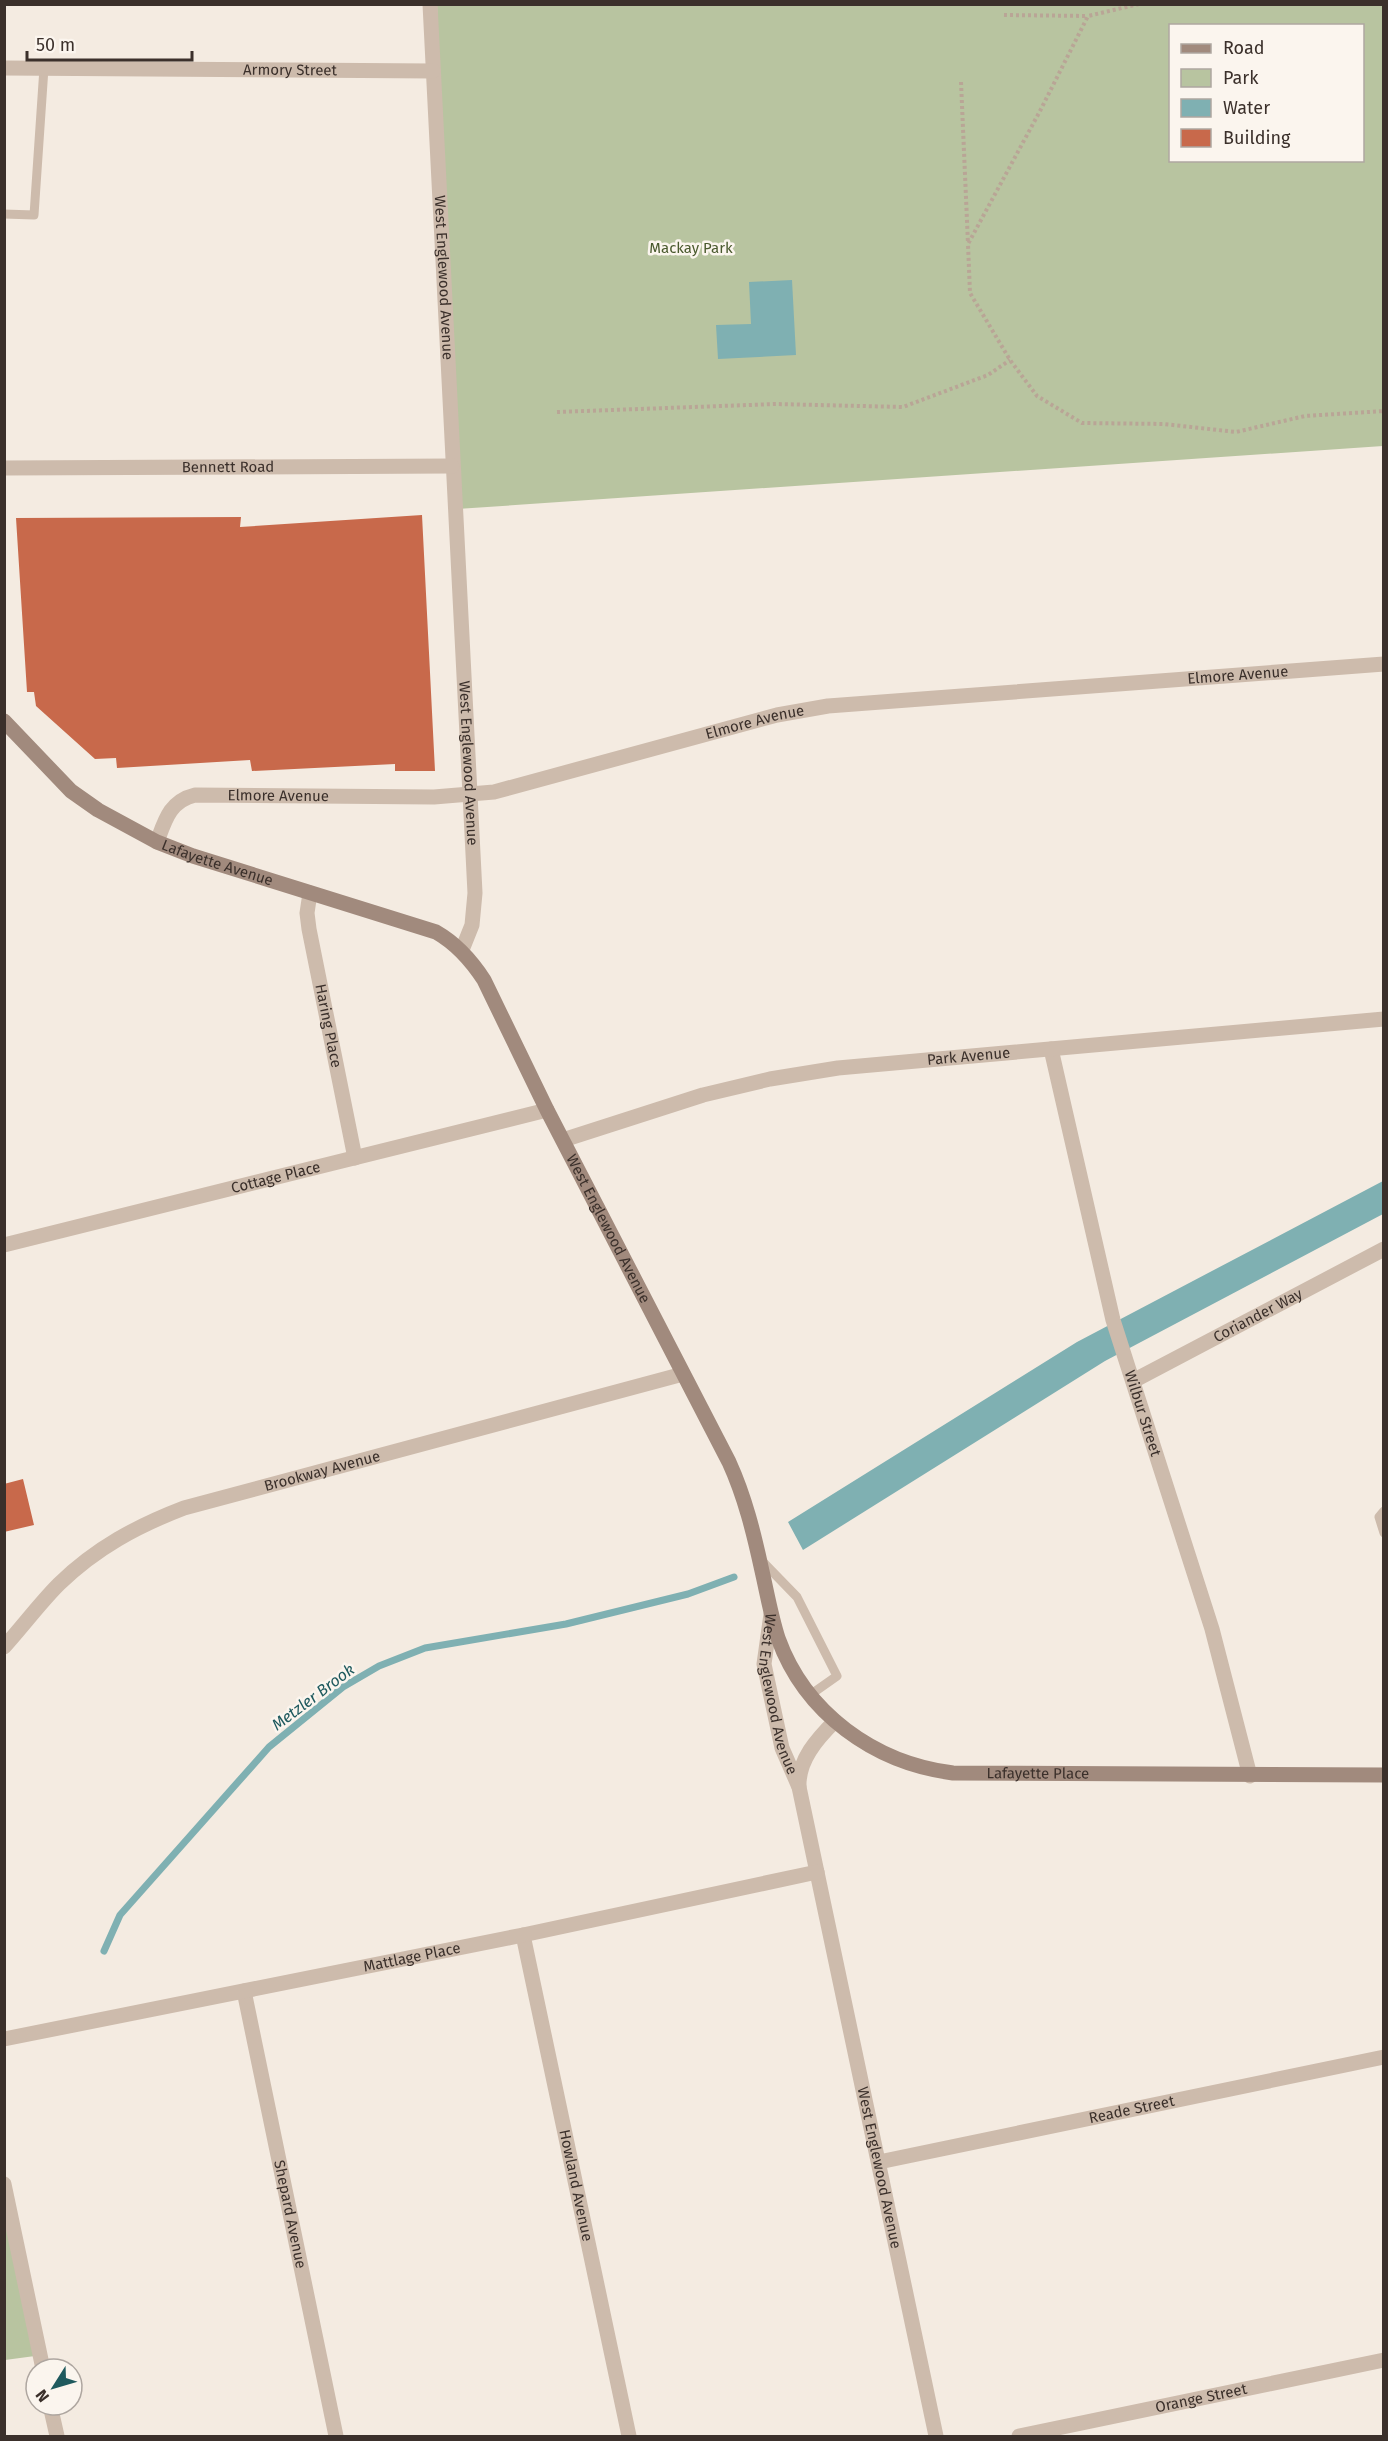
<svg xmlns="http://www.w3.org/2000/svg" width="1388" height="2441" font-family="'Fira Sans',sans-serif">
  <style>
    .green { fill: #b8c4a0; fill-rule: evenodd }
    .water { fill: #7fb0b2 }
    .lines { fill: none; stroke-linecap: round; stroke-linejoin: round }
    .stream { stroke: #7fb0b2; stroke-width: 7 }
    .building { fill: #c8694b }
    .path { stroke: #b9a596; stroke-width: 4; stroke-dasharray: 3 3; stroke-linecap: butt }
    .lane { stroke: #cdbbac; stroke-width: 9 }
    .street { stroke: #cdbbac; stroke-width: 15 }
    .secondary { stroke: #a18a7d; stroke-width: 15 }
    .labels { text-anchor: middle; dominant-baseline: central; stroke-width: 5; stroke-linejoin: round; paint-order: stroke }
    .street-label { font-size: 15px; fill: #3b302b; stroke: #fbf5ee }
    .park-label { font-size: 15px; fill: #4a5a2e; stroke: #fbf5ee }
    .water-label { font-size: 16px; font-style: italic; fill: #1f5a5e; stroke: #fbf5ee }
  </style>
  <rect width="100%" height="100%" fill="#f4ebe1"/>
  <path class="green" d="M437 5H1383V446L457 509ZM1170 26H1362V160H1170Z
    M4 2214 35 2356 5 2360H4Z"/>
  <path class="water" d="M792 280 796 355 718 359 716 325 751 324 749 282Z
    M1383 1181V1214L1105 1361 803 1550 788 1522 1077 1342Z"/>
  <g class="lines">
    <path class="stream" d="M104 1951 120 1915 269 1747 343 1687 379 1666 425 1648 566 1624 688 1594 734 1577"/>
  </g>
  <path class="building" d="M422 515 435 771H395V764L252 771 250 760 117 768 116 758 95 759 36 706 34 692H27L16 518 241 517 240 527Z
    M23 1479 34 1525 4 1532V1484Z"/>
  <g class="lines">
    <path class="path" d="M1139 4 1088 16 1040 111 968 244 970 293 1010 360 1037 396 1082 423 1164 424 1236 432 1305 416 1384 411
      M1004 15 1088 16
      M961 82 968 244
      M557 412 776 404 903 407 988 375 1010 360"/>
    <path class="lane" d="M4 214 34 215 44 68
      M1384 1511 1379 1517 1384 1533
      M762 1561 797 1597 837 1676 810 1695"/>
    <g class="street">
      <path id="s1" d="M430 4 475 893 472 925 462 950"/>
      <path id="s2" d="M4 68 433 71"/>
      <path id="s3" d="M4 468 452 466"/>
      <path id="s4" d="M157 842C165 820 170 801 195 795L434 797 494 792 777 715 828 706 1384 664"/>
      <path id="s5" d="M310 893 307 913 309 929 355 1158"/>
      <path id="s6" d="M1051 1049 1113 1320 1212 1629 1250 1776"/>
      <path id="s7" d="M563 1140 703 1095 770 1079 838 1068 1384 1019"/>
      <path id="s8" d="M4 1245 547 1110"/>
      <path id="s9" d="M1133 1381 1384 1249"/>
      <path id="s10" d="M771 1614 764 1664 782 1748 799 1787 936 2436"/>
      <path id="s11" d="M4 1647C23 1626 40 1603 59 1584 96 1548 137 1526 184 1508L683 1374"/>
      <path d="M799 1787C798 1760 817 1739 835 1721"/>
      <path id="s12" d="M523 1935 629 2436"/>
      <path id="s13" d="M244 1991 336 2436"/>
      <path id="s14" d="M4 2039 523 1935 817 1872"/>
      <path id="s15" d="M879 2162 1384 2057"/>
      <path d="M4 2184 43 2369"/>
      <path d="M50 2405 57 2436"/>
      <path id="s16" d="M1019 2436 1384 2360"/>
    </g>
    <path class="secondary" id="s17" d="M4 721 71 791 98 810 157 842 193 856 436 932C457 944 471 960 484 980L547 1110 729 1462C745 1497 754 1534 762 1571 767 1593 771 1616 778 1638 805 1713 874 1763 953 1773L1384 1775"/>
  </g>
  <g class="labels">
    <g class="street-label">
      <text stroke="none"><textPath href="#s2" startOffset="286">Armory Street</textPath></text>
      <text stroke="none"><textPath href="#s1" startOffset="274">West Englewood Avenue</textPath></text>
      <text stroke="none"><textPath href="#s3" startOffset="224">Bennett Road</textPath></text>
      <text stroke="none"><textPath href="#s4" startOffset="1119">Elmore Avenue</textPath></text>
      <text stroke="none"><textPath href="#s4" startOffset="633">Elmore Avenue</textPath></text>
      <text stroke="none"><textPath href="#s1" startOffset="760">West Englewood Avenue</textPath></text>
      <text stroke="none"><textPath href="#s4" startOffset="147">Elmore Avenue</textPath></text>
      <text stroke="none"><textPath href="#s17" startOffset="261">Lafayette Avenue</textPath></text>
      <text stroke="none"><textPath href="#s5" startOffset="135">Haring Place</textPath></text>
      <text stroke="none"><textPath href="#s7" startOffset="416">Park Avenue</textPath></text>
      <text stroke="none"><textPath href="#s8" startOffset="280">Cottage Place</textPath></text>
      <text stroke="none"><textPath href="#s17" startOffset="837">West Englewood Avenue</textPath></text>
      <text stroke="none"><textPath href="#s9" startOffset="141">Coriander Way</textPath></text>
      <text stroke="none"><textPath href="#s6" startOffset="376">Wilbur Street</textPath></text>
      <text stroke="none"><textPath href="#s11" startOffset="374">Brookway Avenue</textPath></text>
      <text stroke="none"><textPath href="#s10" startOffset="82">West Englewood Avenue</textPath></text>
      <text stroke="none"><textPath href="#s17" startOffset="1600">Lafayette Place</textPath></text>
      <text stroke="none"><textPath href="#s14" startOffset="416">Mattlage Place</textPath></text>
      <text stroke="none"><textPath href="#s15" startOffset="258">Reade Street</textPath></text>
      <text stroke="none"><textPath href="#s10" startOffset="568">West Englewood Avenue</textPath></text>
      <text stroke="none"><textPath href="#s12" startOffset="256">Howland Avenue</textPath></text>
      <text stroke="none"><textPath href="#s13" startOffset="228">Shepard Avenue</textPath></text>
      <text stroke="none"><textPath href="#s16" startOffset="186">Orange Street</textPath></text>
    </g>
    <g class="park-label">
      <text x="691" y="248">Mackay Park</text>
    </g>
    <g class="water-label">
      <text transform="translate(313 1697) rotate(-37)">Metzler Brook</text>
    </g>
  </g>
  <rect width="1388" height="2441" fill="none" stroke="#3b302b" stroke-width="12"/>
  <rect x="1169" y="24" width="195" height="138" fill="#fbf5ee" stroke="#aea6a0" stroke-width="1.5"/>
  <rect x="1181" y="44" width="30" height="9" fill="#a18a7d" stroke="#aea6a0" stroke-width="1.5"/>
  <text x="1223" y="54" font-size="18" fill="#3b302b">Road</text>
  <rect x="1181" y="69" width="30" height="18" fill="#b8c4a0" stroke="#aea6a0" stroke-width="1.5"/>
  <text x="1223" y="84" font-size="18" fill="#3b302b">Park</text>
  <rect x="1181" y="99" width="30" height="18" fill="#7fb0b2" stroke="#aea6a0" stroke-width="1.5"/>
  <text x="1223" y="114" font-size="18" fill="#3b302b">Water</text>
  <rect x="1181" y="129" width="30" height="18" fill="#c8694b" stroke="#aea6a0" stroke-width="1.5"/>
  <text x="1223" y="144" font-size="18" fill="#3b302b">Building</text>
  <g transform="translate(54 2387) rotate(233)"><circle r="28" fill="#fbf5ee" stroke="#aea6a0" stroke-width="1.5"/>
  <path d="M0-4.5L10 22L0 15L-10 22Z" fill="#1f5a5e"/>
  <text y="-9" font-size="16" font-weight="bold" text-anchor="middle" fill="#3b302b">N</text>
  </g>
  <path d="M27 51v9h165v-9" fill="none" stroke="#3b302b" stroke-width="3"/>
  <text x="36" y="51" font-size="18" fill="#3b302b" stroke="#fbf5ee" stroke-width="4.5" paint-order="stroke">50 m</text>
</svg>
